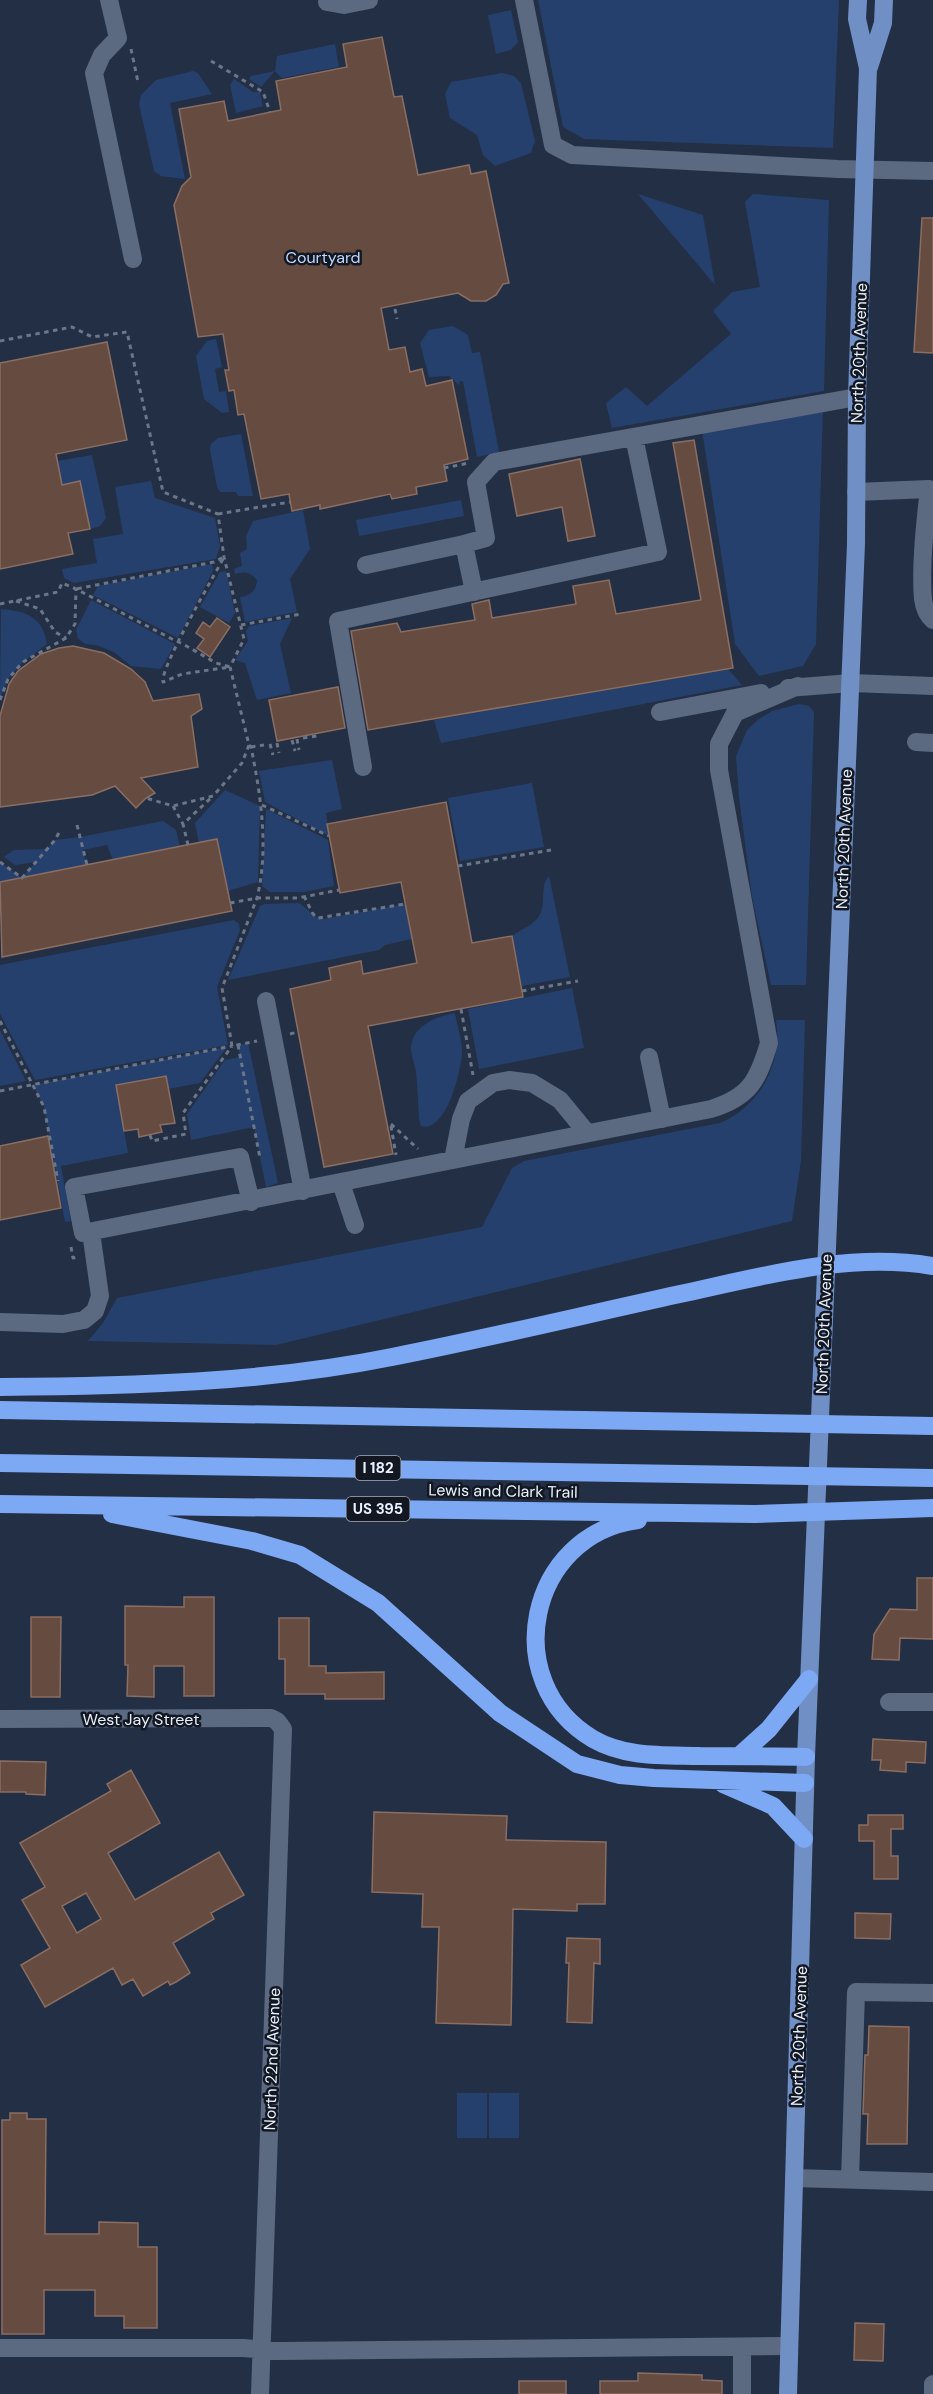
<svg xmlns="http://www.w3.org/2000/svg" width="933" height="2394" font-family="'DM Sans',sans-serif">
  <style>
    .green { fill: #26406e }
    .building { fill: #664b40; stroke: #8b6e62; stroke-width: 1.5; fill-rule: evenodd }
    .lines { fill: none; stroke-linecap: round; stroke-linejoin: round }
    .path { stroke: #6b7688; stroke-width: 3; stroke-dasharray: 4.5 4.5; stroke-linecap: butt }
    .minor { stroke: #5b6981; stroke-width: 18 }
    .major { stroke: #6f8fc5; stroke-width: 18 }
    .highway { stroke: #7da8f3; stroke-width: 18 }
    .labels { text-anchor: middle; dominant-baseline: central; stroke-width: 5; stroke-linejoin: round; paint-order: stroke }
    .shield { fill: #121721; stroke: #a8b0bc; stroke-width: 1.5 }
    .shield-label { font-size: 15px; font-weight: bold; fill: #e8f1fe }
    .park-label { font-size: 16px; fill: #c0d8ff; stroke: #121721 }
    .street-label { font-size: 16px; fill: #e8f1fe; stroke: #121721 }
  </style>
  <rect width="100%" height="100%" fill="#232f44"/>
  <path class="green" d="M538 0H839L833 148 584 139 563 127Z
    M511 10 518 42 511 50 496 54 488 15Z
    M335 44 339 67 282 78 275 71 261 87 249 79 251 76 275 71 277 56Z
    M193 71 198 73 212 94 170 103 185 179 161 176 154 171 139 104 141 95 156 80Z
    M502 73 514 76 521 83 535 141 531 153 495 166 483 155 477 135 450 118 445 94 451 82Z
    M234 79 253 92H260L263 106 236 113 230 85Z
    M638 194 703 215 715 285Z
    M753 194 829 200 824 391 612 428 606 403 626 387 647 406 731 334 713 311 732 292 760 287 745 202Z
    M453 326 468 335 472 353 480 352 499 452 477 457 463 381H460L459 385 449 376 429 377 420 343 429 330Z
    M216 339 222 367 215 369 219 392 226 391 229 412 222 413 204 399 196 356 207 341Z
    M823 408 816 644 803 666 759 676 735 644 702 430Z
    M241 434 253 496H238L236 492H220L217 487 210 450 211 444 218 438Z
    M92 455 106 518 100 526 90 529 80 481 62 485 57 461Z
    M151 481 155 498 215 518 220 546 216 559 74 583 64 578 62 569 97 563 93 539 123 534 115 487Z
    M461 500 464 516 359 536 356 520Z
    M303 510 310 549 290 579 297 612 245 622 240 597C251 596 256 591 257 580 250 572 245 571 235 574L234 569 242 566 240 553 247 549 246 536 253 521Z
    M212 564 213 571 178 638 93 595 98 586Z
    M226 571 235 613 229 623 200 607 220 572Z
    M91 600 175 644 161 669 131 666 114 652 96 645 85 644 78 638 76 630Z
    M1 609C26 611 43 617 47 644L23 662 8 679 0 699Z
    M292 618 280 644 291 693 257 700 245 663 235 660 248 641 246 631 249 626Z
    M728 669 742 685 441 743 434 720Z
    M799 704 809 706 814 712 806 985H771L752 897 739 797 736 756 747 730 759 719 772 711Z
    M332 760 342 809 326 813 329 836 265 802 259 771Z
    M532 783 544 847 460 861 448 798Z
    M225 790 260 806 258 882 228 891 218 839 199 843 195 823Z
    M266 809 328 840 334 886 304 892H270L262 886Z
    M163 821 176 830 180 847 113 860 107 845 83 850 87 865 0 882V862L22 878 36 862 15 865 4 857 14 850 47 849 55 840 80 837Z
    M549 876 570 977 522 986 512 936C521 929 533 926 539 916 547 904 539 886 549 876Z
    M299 903 318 918 324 919 405 904 412 939 385 945 379 950 228 980 260 906 265 904Z
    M234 920 239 924 240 930 217 987 228 1045 35 1080 0 1014V965Z
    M572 988 584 1048 479 1069 468 1009Z
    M455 1013C457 1026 463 1042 462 1055 460 1074 446 1133 421 1126L419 1119C418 1104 418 1088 416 1072 415 1064 411 1056 411 1049 411 1026 437 1016 455 1013Z
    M776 1020H805L801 1161 792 1221 276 1345 88 1341 103 1323 117 1298 482 1227 512 1168 524 1161 720 1123C760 1106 783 1063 776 1020Z
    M0 1030 26 1081 0 1086Z
    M248 1043 278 1183 266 1187 254 1127 191 1140 187 1114 225 1060 240 1057 238 1045Z
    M227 1047 200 1083 168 1089 166 1076 116 1085 128 1153 61 1166 71 1221 65 1222 44 1107 33 1085Z
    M457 2093H487V2138H457Z
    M489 2093H519V2138H489Z"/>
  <path class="building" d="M382 37 394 97 402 96 418 175 469 165 471 174 486 171 509 283 503 284 496 295 486 301H471L458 293 381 308 389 350 405 347 410 372 422 369 426 386 452 380 468 459 444 465 447 481 416 487 417 494 392 499 390 494 320 509V505L292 511 289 494 261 499 244 414 238 415 234 390 229 391 225 370H229L223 334 198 337 174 205 182 186 191 177 179 109 224 101 228 121 281 110 276 81 347 67 343 44Z
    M922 218H933V353L914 352Z
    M107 342 127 440 56 454 62 485 80 481 90 529 68 533 73 554 0 569V363Z
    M694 440 733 668 368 730 351 631 397 623 401 632 475 620 472 604 489 600 492 618 576 604 573 586 609 580 616 614 701 600 673 443Z
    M580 459 595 536 568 541 562 507 517 516 509 474Z
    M217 618 230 627 210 657 197 648 204 639 196 633 203 622 210 627Z
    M73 646 104 653 131 669 145 682 153 701 199 694 202 709 191 716 198 767 141 778 155 793 146 798 136 808 115 786 92 795 0 807V716L9 684 18 671 41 654 59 648Z
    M338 687 345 728 277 741 269 700Z
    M446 802 472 943 512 936 523 997 368 1026 393 1154 324 1167 290 989 331 980 329 968 361 961 363 974 417 963 401 882 340 893 327 824Z
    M217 839 232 911 2 957 0 882Z
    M166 1076 175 1123 160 1125 162 1132 139 1137 138 1129 124 1131 116 1085Z
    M48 1136 61 1208 0 1220V1146Z
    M917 1578H933V1639L900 1638 899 1660 872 1659 874 1634 890 1609 917 1610Z
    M184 1597H214V1696H184V1666H154V1697L127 1696 128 1665H125V1606L184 1607Z
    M31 1617H61L60 1697H31Z
    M279 1618H309V1666H326V1673L384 1672V1699H325V1694H285V1659H279Z
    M873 1739 926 1742 925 1763 906 1762V1772L880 1770 881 1760H872Z
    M0 1761 46 1762 45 1795 26 1794V1792H0Z
    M131 1770 160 1823 108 1853 135 1900 219 1852 244 1895 211 1913 214 1919 173 1943 190 1973 176 1982 170 1985 168 1981 143 1996 133 1979 122 1985 113 1968 45 2007 21 1965 50 1948 22 1900 45 1887 20 1843 111 1791 107 1784ZM86 1893 101 1919 77 1933 62 1906Z
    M374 1812 507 1816 506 1840 606 1842 605 1904H577V1911L513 1909 511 2025 436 2023 439 1927H422L423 1894 372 1892Z
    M868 1815H903V1829H891V1856H898V1879H874V1841H859V1825H868Z
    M855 1913 891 1914 890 1939 855 1938Z
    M567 1938 600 1939V1964L594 1963 592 2023 567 2022 569 1963H566Z
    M869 2026 909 2027 907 2144H867L868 2114H863L865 2055H868Z
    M10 2113H27V2119H46L45 2234H99V2222L138 2223V2247H157V2328H124V2316H95V2290H44V2334H2V2120H10Z
    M855 2323 884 2324 883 2361 854 2360Z
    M638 2373 702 2375V2380L722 2381V2394H600V2381H638Z
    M519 2381H566V2394H519Z"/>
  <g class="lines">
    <path class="path" d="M131 49 138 82
      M211 61 263 92 270 112
      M395 309 397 319
      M0 341 72 327 92 337 127 332 163 492 218 514 224 557 244 639 230 667 249 745 242 763 213 796 173 806 146 798
      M444 468 469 463
      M218 514 290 502
      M16 601 40 609 55 632 66 638
      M0 604 58 592 62 583 76 589 172 639 183 644 216 663 230 667 182 674 163 682C160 668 214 576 224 557L214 562 76 589
      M241 625 301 614
      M0 700 8 679 23 662 66 638 75 624 76 589
      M303 738 317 736
      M297 739 299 750
      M292 740 295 751
      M277 743 279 753
      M270 744 273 755
      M249 745 251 747C261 796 269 849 257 898L222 988 232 1046 257 1041
      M251 747 264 745
      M262 805 329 836
      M173 806 183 824
      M77 825 87 865
      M188 845 183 824 212 797
      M0 862 22 878 55 840 61 829
      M458 866 551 850
      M304 896 313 914 318 918 405 904
      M230 903 257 898H298L339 890
      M522 991 578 981
      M461 1009 473 1075
      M0 1021 44 1107 58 1181
      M290 1034 298 1032
      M238 1045 260 1158
      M0 1091 232 1046
      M391 1124 418 1149
      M391 1126 396 1155
      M150 1135 152 1141 186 1134 183 1113 232 1046
      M71 1247 73 1258 79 1257"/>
    <path class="minor" d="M109 0 118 38 102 55 94 73 133 259
      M524 0 553 145 572 155 838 169 933 171
      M327 2 344 5 369 0
      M856 492 929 489C925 522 920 567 923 599 924 607 927 615 933 620
      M464 544 486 538 476 482 494 462 857 397
      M366 565 464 544 474 592
      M788 688 851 683 933 686
      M660 712 761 693
      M916 742 933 743
      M363 767 338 621 658 552 634 437
      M266 1001 303 1191
      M649 1057 662 1119
      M453 1160 461 1119 468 1101 493 1083 509 1080 532 1083 560 1100 587 1133
      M341 1183 355 1225
      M251 1202 240 1157 74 1187 83 1233 711 1109C750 1097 758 1080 769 1043L719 770V744L735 713 798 686
      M0 1322 63 1324 84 1320 95 1311 100 1296 91 1232
      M889 1702H933
      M0 1719 271 1718 277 1721 283 1729 260 2394
      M794 2178 933 2182
      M850 2180 856 1992 933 1993
      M0 2348H243L280 2351 789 2346
      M742 2394V2348
      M933 2394V2384"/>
    <path class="major" d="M869 67 883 23 884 0
      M788 2394 806 1757 856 544 857 397 868 68 857 19 858 0"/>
    <path class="highway" d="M0 1387C131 1386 263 1383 392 1357 489 1338 584 1315 680 1294 763 1276 848 1252 933 1266
      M0 1410 933 1426
      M0 1463 933 1478
      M0 1504 755 1514 933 1508
      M112 1514 252 1541 300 1555 378 1603 500 1713 577 1764 620 1775 654 1778 805 1783
      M638 1520C528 1534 497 1682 593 1739 626 1758 664 1755 700 1756 735 1756 770 1756 806 1757
      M739 1756 769 1729 809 1679
      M723 1784 773 1806 804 1839"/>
  </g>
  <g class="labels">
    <g class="shield">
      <rect x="355.5" y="1456" width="45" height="24" rx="4.5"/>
      <rect x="346.5" y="1497" width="63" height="24" rx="4.5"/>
    </g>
    <g class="shield-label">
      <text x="378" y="1468">I 182</text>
      <text x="378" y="1509">US 395</text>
    </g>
    <g class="park-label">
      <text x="323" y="257">Courtyard</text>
    </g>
    <g class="street-label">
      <text transform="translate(859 353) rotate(-88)">North 20th Avenue</text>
      <text transform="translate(844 839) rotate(-88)">North 20th Avenue</text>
      <text transform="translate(824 1324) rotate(-88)">North 20th Avenue</text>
      <text transform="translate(503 1491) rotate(1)">Lewis and Clark Trail</text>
      <text x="141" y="1719">West Jay Street</text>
      <text transform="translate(799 2036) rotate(-88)">North 20th Avenue</text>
      <text transform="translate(272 2059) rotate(-88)">North 22nd Avenue</text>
    </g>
  </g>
</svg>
